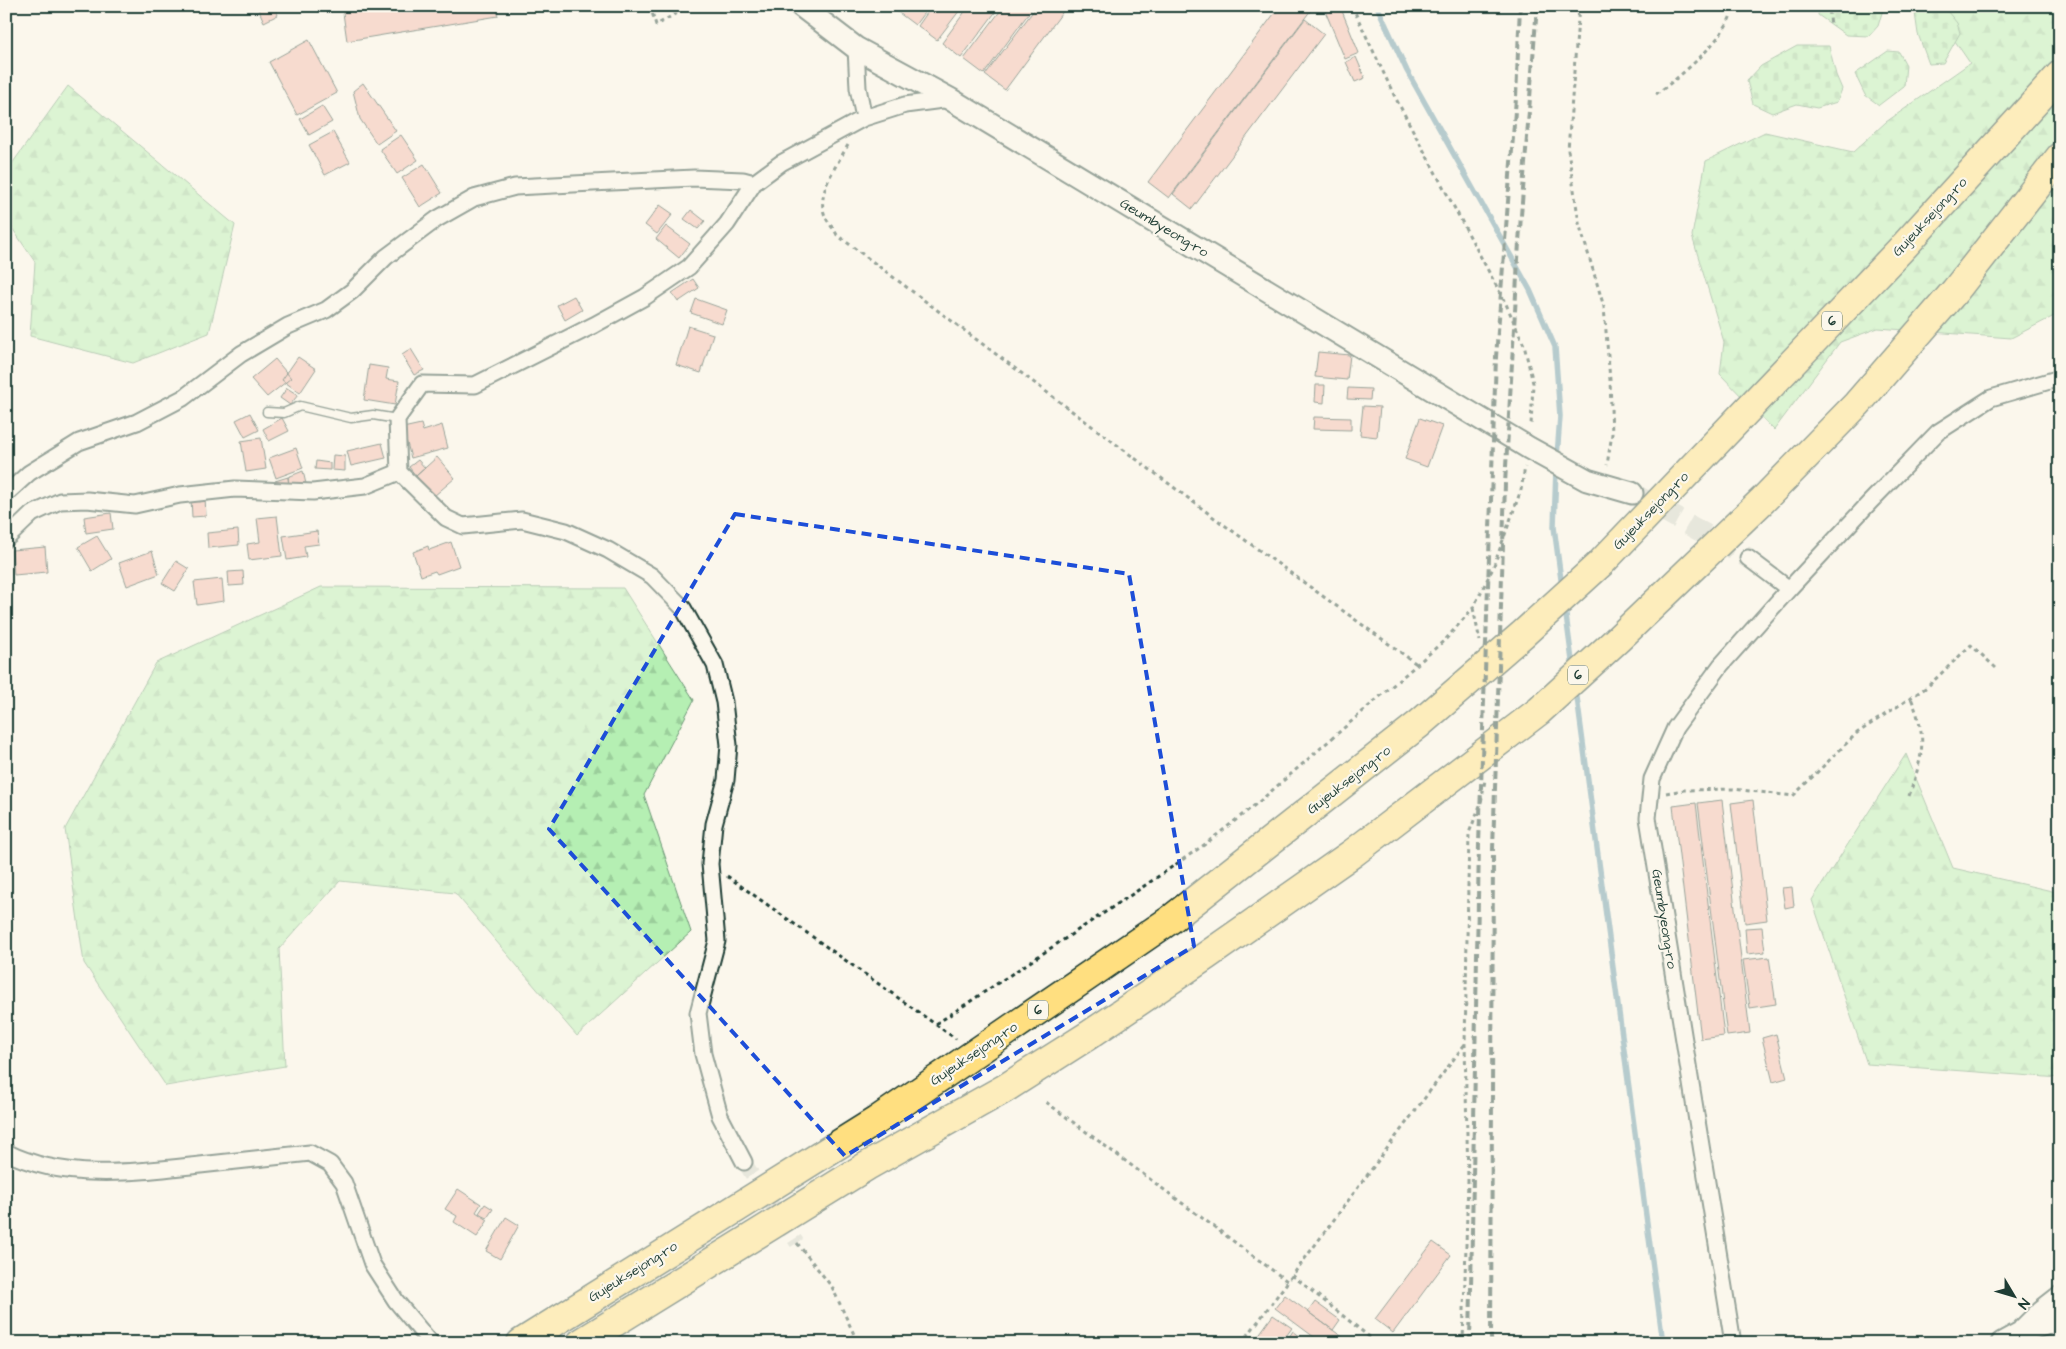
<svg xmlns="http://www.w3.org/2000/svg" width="2066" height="1349" font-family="'Architects Daughter',sans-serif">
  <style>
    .forest { fill: url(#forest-firs); stroke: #6a9674 }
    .cemetery { fill: url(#cemetery-stones); stroke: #6a9674 }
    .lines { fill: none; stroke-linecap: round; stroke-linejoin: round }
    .stream { stroke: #6395a7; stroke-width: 5.5 }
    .building { fill: #f2b8ab; stroke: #1f3d34 }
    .street-tunnel { stroke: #cfd2c7; stroke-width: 15; stroke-dasharray: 15 8; stroke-linecap: butt }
    .secondary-tunnel { stroke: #cfd2c7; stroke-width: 21; stroke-dasharray: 21 11; stroke-linecap: butt }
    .lane-casing { stroke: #1f3d34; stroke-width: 11 }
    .street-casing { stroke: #1f3d34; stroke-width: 19 }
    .secondary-casing { stroke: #1f3d34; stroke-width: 25 }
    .highway-casing { stroke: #1f3d34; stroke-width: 31 }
    .path { stroke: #1f3d34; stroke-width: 3; stroke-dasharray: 4 4; stroke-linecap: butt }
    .lane { stroke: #fbf7ec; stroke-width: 8 }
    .street { stroke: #fbf7ec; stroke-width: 15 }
    .secondary { stroke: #fbf7ec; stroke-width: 21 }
    .highway { stroke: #ffdf80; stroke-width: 28 }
    .rail { stroke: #1f3d34; stroke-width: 4; stroke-dasharray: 8 4; stroke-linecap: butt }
    .marked { fill: none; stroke: #1d4ed8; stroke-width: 4; stroke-dasharray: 10 6; stroke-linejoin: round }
    .labels { text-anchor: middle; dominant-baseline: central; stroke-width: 4.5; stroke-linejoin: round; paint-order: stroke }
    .shield { fill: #fbf7ec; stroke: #61756b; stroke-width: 1 }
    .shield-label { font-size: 12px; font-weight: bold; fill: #1f3d34 }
    .street-label { font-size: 14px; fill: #1f3d34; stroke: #fbf7ec }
  </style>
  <defs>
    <pattern id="forest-firs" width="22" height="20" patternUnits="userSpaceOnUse" patternTransform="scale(1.25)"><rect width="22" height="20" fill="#b5efb3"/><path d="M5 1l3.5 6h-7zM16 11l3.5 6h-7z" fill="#9bce9b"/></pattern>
    <pattern id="cemetery-stones" width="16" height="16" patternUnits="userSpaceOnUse" patternTransform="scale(1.25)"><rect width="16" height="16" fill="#b5efb3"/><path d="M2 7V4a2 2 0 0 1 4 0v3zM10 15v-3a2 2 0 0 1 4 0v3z" fill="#9bce9b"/></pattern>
  </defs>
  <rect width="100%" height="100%" fill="#fbf7ec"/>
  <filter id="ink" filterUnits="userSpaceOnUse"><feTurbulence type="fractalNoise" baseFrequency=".02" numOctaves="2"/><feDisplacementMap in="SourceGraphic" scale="10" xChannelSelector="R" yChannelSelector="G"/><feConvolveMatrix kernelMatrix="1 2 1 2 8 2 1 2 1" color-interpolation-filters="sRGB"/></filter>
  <g filter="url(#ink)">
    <path class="forest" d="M1931 6H2060V313L2011 338 1878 328 1840 342 1774 430 1720 374 1724 342 1692 236 1706 161 1765 132 1853 152 1886 122 1970 63Z
      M68 86 235 225 209 333 133 363 30 336 35 262 6 219V172Z
      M321 587 623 588 694 700 644 795 691 932 577 1036 455 893 340 881 279 949 285 1066 166 1086 84 963 65 829 156 663Z
      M1906 754 1953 868 2056 892 2060 890V1078L1867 1064 1812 900Z"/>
    <path class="cemetery" d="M1819 6H1884L1878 26 1869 36 1846 35 1818 15Z
      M1914 6H1943L1957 23 1960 33 1943 63 1929 64 1918 34Z
      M1797 46H1829L1836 75 1842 89 1837 102 1817 108 1797 104 1772 113 1753 104 1747 81 1761 66Z
      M1888 51 1899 52 1906 65 1904 86 1879 105 1865 95 1855 74Z"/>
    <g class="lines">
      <path class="stream" d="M1377 6 1407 71 1530 290 1555 347 1560 416 1557 457
        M1556 469 1554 527 1562 587
        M1565 608 1573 668
        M1576 690 1663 1343"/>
    </g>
    <path class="building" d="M257 6H274L278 15 264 22Z
      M342 6H496L498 16 347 41Z
      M898 6H929L915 25 895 10Z
      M932 6H963L937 40 918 26Z
      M969 6H1000L961 58 942 43Z
      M1004 6H1034L984 74 964 59Z
      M1037 6H1067L1005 90 985 75Z
      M1280 6H1314L1169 198 1148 182Z
      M1323 6H1340L1359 53 1345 59Z
      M1305 19 1324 34 1192 209 1173 194Z
      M309 40 337 93 297 115 269 62Z
      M1356 57 1365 78 1355 82 1346 62Z
      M363 83 396 131 377 144 360 119 353 91Z
      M322 106 332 122 309 135 300 119Z
      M333 132 350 162 325 175 309 145Z
      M401 135 418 160 397 174 380 149Z
      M424 164 442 193 420 207 402 178Z
      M660 205 673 214 657 234 645 225Z
      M691 210 705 221 698 229 684 219Z
      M666 226 690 244 679 258 656 239Z
      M693 279 699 288 678 302 672 293Z
      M574 296 582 310 565 320 557 305Z
      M696 299 727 310 722 324 691 313Z
      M688 326 713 334 701 373 676 365Z
      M411 349 424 370 414 375 402 355Z
      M1318 352 1350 355 1347 380 1315 377Z
      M298 357 316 369 300 393 282 380Z
      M275 359 291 378 267 397 251 379Z
      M369 365 388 368 386 379 399 381 395 405 364 400Z
      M1316 385H1325L1324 403 1315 402Z
      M287 388 298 395 290 405 280 398Z
      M1348 388 1371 389 1370 400 1347 399Z
      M1363 406 1380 407 1377 437 1360 435Z
      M250 413 259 430 245 437 236 420Z
      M1314 417 1351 418V430L1313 429Z
      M282 418 289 431 269 441 263 429Z
      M1420 418 1442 426 1427 467 1405 459Z
      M421 424 423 431 442 425 448 448 411 458 403 428Z
      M261 438 266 469 246 472 241 441Z
      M382 443 386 458 351 466 347 451Z
      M296 448 303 468 276 478 269 458Z
      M333 455 345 456V471L332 470Z
      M437 457 455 478 434 496 416 476Z
      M418 460 425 468 416 476 409 467Z
      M316 461 330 463V470L315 469Z
      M303 471 306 484 289 486 288 477Z
      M288 477 289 486 277 487 275 481Z
      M205 497 206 516 192 517 191 498Z
      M111 513 113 529 86 533 84 517Z
      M277 516 282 556 249 560 247 544 260 542 257 518Z
      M238 530 239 545 208 548 207 533Z
      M317 531 319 544 304 546 306 557 287 560 283 536Z
      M97 536 111 559 92 571 78 547Z
      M451 542 459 566 437 574 435 571 421 576 413 552 428 546 429 550Z
      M45 547 47 572 14 575 12 550Z
      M152 551 159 574 127 586 119 563Z
      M176 561 189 569 175 591 162 583Z
      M243 571 244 585 229 586 228 572Z
      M222 579 224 601 197 605 194 582Z
      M1722 800 1750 1033 1727 1036 1698 803Z
      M1753 800 1767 920 1745 923 1731 803Z
      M1696 803 1724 1036 1701 1039 1673 806Z
      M1792 887 1794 906 1785 908 1782 888Z
      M1762 927 1765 952 1747 954 1745 928Z
      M1769 957 1776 1004 1750 1008 1743 960Z
      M1776 1034 1787 1078 1773 1082 1762 1038Z
      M458 1189 481 1204 476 1212 488 1220 477 1237 454 1222 457 1216 445 1209Z
      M485 1204 493 1209 487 1218 479 1213Z
      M506 1217 519 1225 500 1259 486 1251Z
      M1433 1242 1451 1255 1393 1333 1375 1319Z
      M1285 1295 1345 1339 1343 1343H1322L1275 1308Z
      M1315 1302 1340 1320 1333 1330 1308 1312Z
      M1273 1315 1292 1328 1281 1343H1253Z
      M1293 1331 1309 1343H1285Z"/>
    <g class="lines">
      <path class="street-tunnel" d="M744 1162 797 1243"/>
      <path class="secondary-tunnel" d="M1632 493 1748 558"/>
      <defs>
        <path id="lane" d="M267 412 284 413 300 406 351 418 373 415 397 419"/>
        <path id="street" d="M856 48 858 88 864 118
          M399 472 446 518 463 526 522 520 566 531 608 550 652 576 683 608 715 665 724 702 729 745 726 780 714 824 710 864 717 941 698 1013 703 1054 720 1116 744 1162
          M6 494 29 473 79 442 137 422 183 398 241 354 288 326 326 310 352 291 386 257 437 219 474 198 515 187 612 182 694 178 743 180 754 183
          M6 539 32 514 60 501 87 500 135 505 180 495 235 489 313 492 365 486 399 472 397 419 422 384 475 385 594 325 645 297 689 267 727 224 754 183 781 163 864 118 905 105 950 99
          M1789 589 1870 502 1938 432 1991 398 2060 378
          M6 1152C65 1182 137 1172 200 1165 237 1161 273 1157 310 1153L330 1164 344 1183 372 1264 396 1301 431 1343
          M1733 1343 1648 818 1652 779 1675 728 1721 665 1789 589 1748 558"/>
        <path id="secondary" d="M801 6 856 48 950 99 1529 448 1587 480 1632 493
          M2023 1330 2042 1311 2060 1297
          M2002 1343 2022 1332 2060 1319"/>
        <path id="highway" d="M521 1343 876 1121 1170 920 1419 724 1523 634 1601 563 1905 245 2060 75
          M581 1343 867 1166 1004 1089 1089 1035 1206 956 1353 853 1539 711 1618 639 1763 500 1857 404 1955 291 2060 157"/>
      </defs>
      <use href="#lane" class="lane-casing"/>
      <use href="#street" class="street-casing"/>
      <use href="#secondary" class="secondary-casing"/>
      <use href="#highway" class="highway-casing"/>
      <path class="path" d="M650 6 656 25 689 6
        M1352 6 1394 95 1506 304 1524 345 1533 383 1531 426
        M1579 6 1568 150 1579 223 1604 307 1610 380 1612 434 1607 465
        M1824 6 1829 8 1831 26
        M1656 94C1679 78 1731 35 1733 6
        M848 145C837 165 814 195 826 218 829 224 834 229 837 235L1216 519 1418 665
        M1473 608 1480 641
        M1666 793 1684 790 1733 789 1793 796 1857 733 1927 687 1971 645 1996 668
        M1909 796C1923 754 1928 740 1911 698
        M727 876 956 1039
        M936 1024 1131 895 1204 845 1260 801 1446 639 1473 608 1493 568 1521 490 1525 467
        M1046 1102 1287 1281
        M797 1243 832 1287 858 1343
        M1292 1275 1377 1343
        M1242 1343 1465 1044
        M1463 1343 1468 1180 1465 1044 1469 833 1481 803 1485 780"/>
      <use href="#lane" class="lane"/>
      <use href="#street" class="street"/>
      <use href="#secondary" class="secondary"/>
      <use href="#highway" class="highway"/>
      <path class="rail" d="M1470 1343 1479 844 1496 357 1516 98 1520 6
        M1491 1343 1493 849 1505 484 1519 242 1537 6"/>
    </g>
  </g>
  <path d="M0 0H2066V1349H0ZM735 514 1129 574 1194 946 845 1156 549 829Z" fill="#fbf7ec" fill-opacity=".55" fill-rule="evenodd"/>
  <path class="marked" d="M735 514 1129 574 1194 946 845 1156 549 829Z"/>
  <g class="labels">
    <g class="shield">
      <rect x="1822" y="311.5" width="20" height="19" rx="4"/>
      <rect x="1568" y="665.5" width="20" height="19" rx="4"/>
      <rect x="1028" y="1000.5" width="20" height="19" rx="4"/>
    </g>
    <g class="shield-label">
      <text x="1832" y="321">6</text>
      <text x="1578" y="675">6</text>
      <text x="1038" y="1010">6</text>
    </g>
    <g class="street-label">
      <text transform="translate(1930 217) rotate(-47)">Gujeuksejong-ro</text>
      <text transform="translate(1164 228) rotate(31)">Geumbyeong-ro</text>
      <text transform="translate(1651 511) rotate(-46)">Gujeuksejong-ro</text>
      <text transform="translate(1349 780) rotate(-38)">Gujeuksejong-ro</text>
      <text transform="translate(1664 919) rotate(81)">Geumbyeong-ro</text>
      <text transform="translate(974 1054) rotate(-34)">Gujeuksejong-ro</text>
      <text transform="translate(633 1272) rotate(-32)">Gujeuksejong-ro</text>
    </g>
  </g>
  <rect width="2066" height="1349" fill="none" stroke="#fbf7ec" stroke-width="25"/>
  <rect x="12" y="12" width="2041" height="1324" fill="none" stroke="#1f3d34" stroke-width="2" filter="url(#ink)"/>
  <g transform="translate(2014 1296) rotate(128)" stroke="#fbf7ec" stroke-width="4" paint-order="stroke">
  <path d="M0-4L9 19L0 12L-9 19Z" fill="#1f3d34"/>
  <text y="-8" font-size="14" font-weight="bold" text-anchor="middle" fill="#1f3d34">N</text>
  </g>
</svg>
